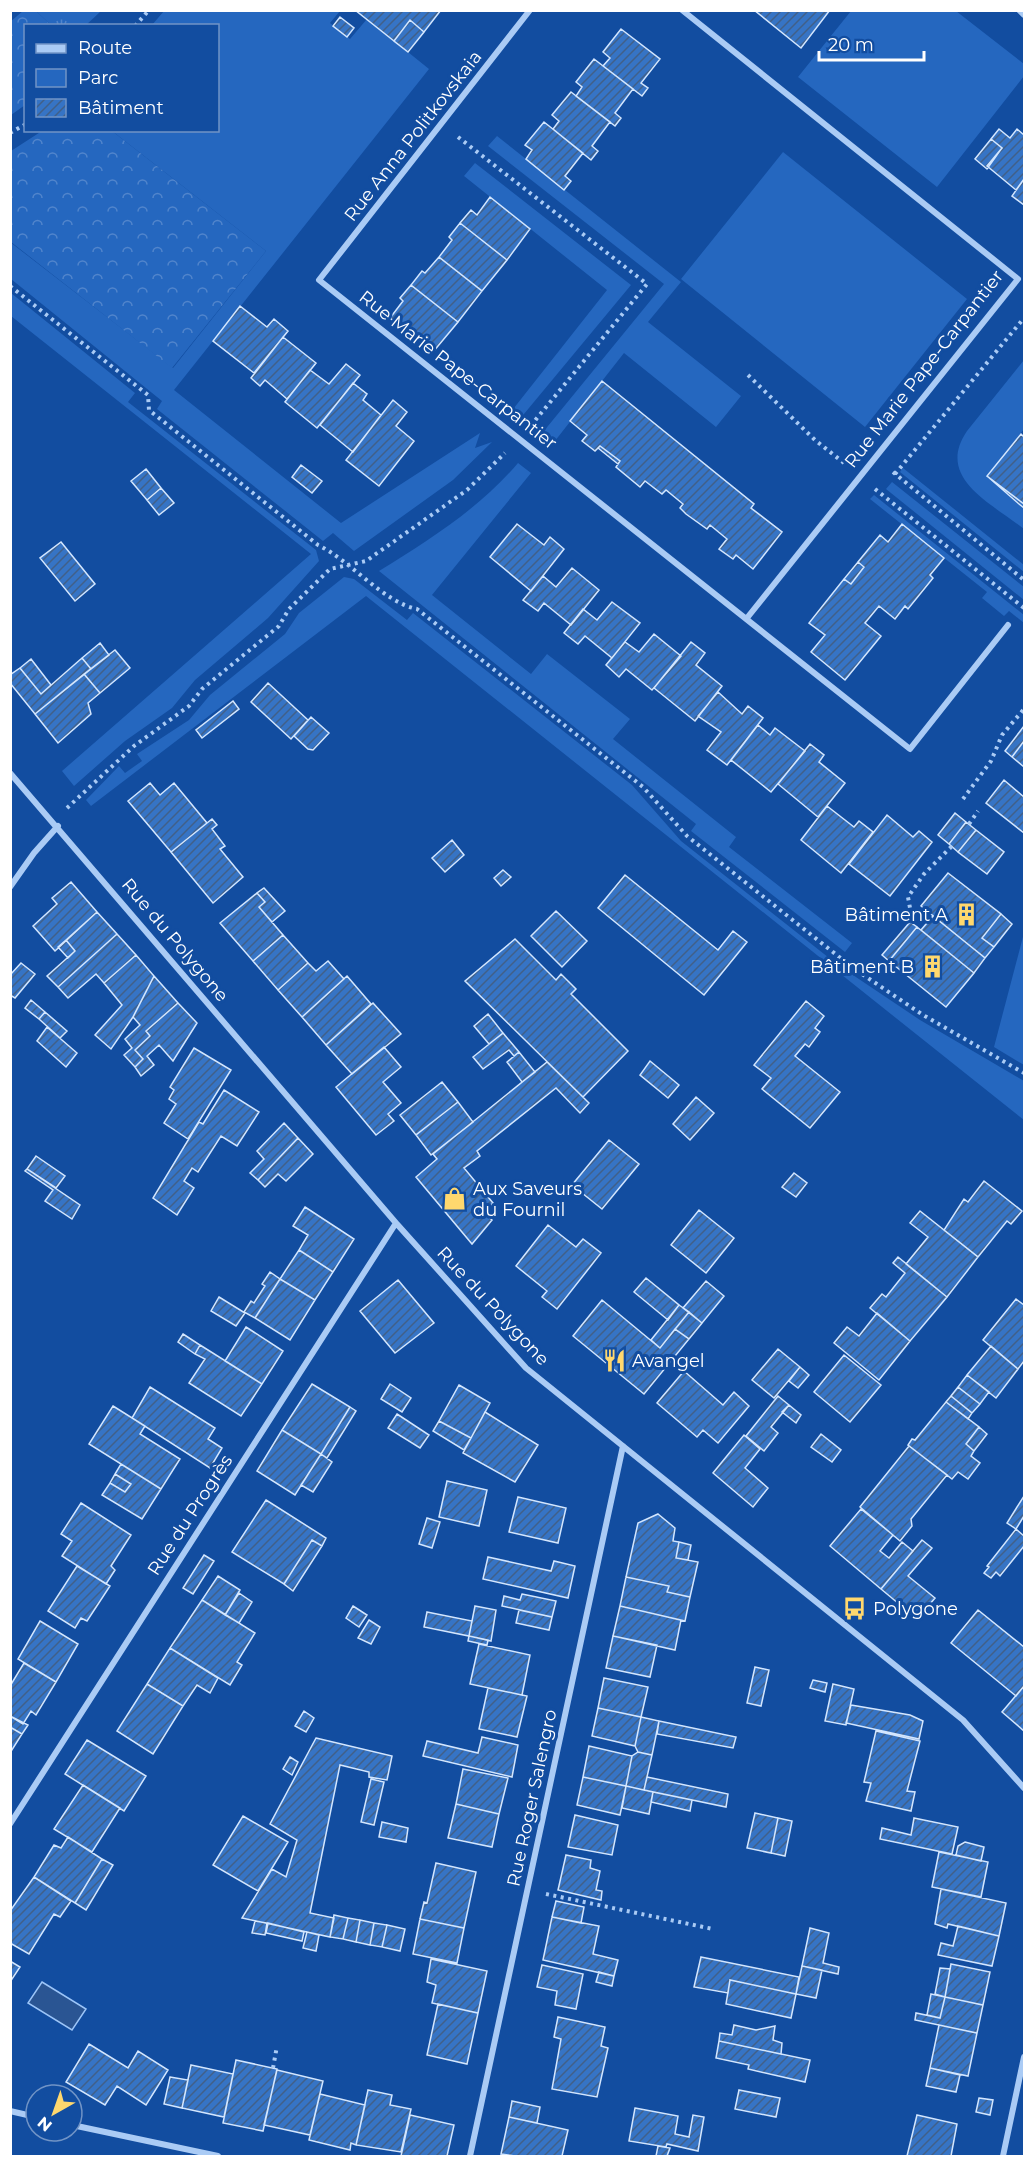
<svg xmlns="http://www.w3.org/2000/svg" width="1035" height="2167" font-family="Montserrat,sans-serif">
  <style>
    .green { fill: #2567bf }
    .forest { fill: url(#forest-crowns) }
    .park { fill: url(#park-tufts) }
    .water { fill: #2a5593; stroke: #9cc5f8; stroke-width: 1.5 }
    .building { fill: url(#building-hatch); stroke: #d3e6fe; stroke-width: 1.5 }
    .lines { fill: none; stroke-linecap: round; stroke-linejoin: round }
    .path { stroke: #aacbf5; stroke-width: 4; stroke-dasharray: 3 4.5; stroke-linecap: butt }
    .minor { stroke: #aacbf5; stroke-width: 6 }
    .labels { text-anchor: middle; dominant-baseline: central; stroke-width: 6; stroke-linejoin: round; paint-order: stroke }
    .street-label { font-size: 18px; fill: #fff; stroke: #124da0 }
    .poi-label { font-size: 18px; fill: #fff; stroke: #124da0; text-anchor: start }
  </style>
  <defs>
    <pattern id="forest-crowns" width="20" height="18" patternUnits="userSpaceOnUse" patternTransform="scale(1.5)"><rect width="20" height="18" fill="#2567bf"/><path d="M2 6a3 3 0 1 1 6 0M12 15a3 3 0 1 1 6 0" fill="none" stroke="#5185cc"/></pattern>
    <pattern id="park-tufts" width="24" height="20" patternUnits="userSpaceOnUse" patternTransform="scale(1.5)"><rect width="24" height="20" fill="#2567bf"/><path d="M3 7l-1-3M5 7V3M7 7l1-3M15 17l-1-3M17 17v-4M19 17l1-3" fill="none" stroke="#5185cc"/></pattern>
    <pattern id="building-hatch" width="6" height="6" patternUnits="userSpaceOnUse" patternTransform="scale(1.5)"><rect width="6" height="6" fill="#3674c5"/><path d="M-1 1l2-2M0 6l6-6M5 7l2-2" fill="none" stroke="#416088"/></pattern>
  </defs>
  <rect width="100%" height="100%" fill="#124da0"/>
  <path class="green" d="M164 11H340L330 23 350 39 367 19 429 69 174 390 341 523 480 433 475 448 492 442 453 480 354 551 333 533 323 541 157 409 162 401 11 279 10 242 173 368 266 251 112 131 218 130V26L152 25Z
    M851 11H956L1024 64V76L937 187 798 77Z
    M497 136 681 282 648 322 741 396 716 427 624 353 551 446 539 437 664 284 488 146Z
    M783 152 967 299 865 427 681 279Z
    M475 163 631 285 519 420 510 413 607 290 464 176Z
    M11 293 135 393 128 402 316 550 319 561 268 618 195 680 172 708 125 741 74 786 62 771 311 554 11 316Z
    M1024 360V429L987 476 1024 508V529C991 503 935 478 967 431Z
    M518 463 531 473 432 595 531 674 547 654 630 719 613 739 736 837 729 847 852 943 845 952 691 831 696 824 379 571C429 540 480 508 518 463Z
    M903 468 1024 565V572L900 472Z
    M892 482 1024 587V600L886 489Z
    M874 495 1024 615V623L1009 611 1004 616 982 598 987 592 870 499Z
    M344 577 354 579 407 620 413 613 632 785 681 841 838 965 920 1020 1024 1081V1120L366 596 91 806 86 800 119 766 125 773 142 761 137 754 189 720 210 695 285 634 299 613Z
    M1024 933V1065L994 1047Z"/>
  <path class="forest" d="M23 11H36L51 25 26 26 25 105 11 115 10 22Z
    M42 131H112L266 251 172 368 11 242V151Z"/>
  <path class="park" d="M36 11H101L85 26 51 25Z"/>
  <path class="water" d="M42 1982 86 2009 72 2030 28 2003Z"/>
  <path class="building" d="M355 10H441L424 32 410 20 394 41Z
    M754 10H830L801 48Z
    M340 17 354 28 347 37 333 26Z
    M410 20 424 32 408 52 394 41Z
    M621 29 660 59 641 83 648 88 642 96 603 66 610 58 603 52Z
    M594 59 633 89 615 113 621 118 615 126 576 96 582 87 576 82Z
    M571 92 610 122 592 146 598 151 591 160 553 129 559 121 552 115Z
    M544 122 583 153 565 176 571 181 564 190 526 159 532 150 525 145Z
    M999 129 1010 138 1017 129 1024 135V179L1016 190 987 166 1002 148 991 139Z
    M991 139 1002 148 987 169 975 159Z
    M1024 179V205L1012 196Z
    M490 197 530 229 507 260 460 223 471 210 477 215Z
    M460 223 507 260 482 291 439 257 452 240 449 237Z
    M439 257 482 291 458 322 411 285 422 271 425 273Z
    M411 285 458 322 433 352 390 318 403 301 400 298Z
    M240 306 267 327 274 319 288 331 254 373 213 341Z
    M283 337 316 363 287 399 265 380 260 386 251 378Z
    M346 364 360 375 317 428 285 402 310 370 329 384Z
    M602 381 754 504 751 508 782 532 753 569 736 555 733 559 719 549 727 539 710 525 707 529 686 514 680 508 683 504 666 490 662 494 645 481 640 487 616 467 620 461 600 446 595 451 582 441 587 435 570 421Z
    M353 383 367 394 363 400 381 415 353 452 320 425Z
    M393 400 407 412 396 426 414 441 379 486 346 460Z
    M1021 434 1024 437V504L987 476Z
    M600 446 620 461 618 464 598 448Z
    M301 465 322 481 312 493 292 477Z
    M146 469 161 488 147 500 131 481Z
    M987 476 1024 504V508L1019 504Z
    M161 488 174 503 159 515 147 500Z
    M517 524 544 545 550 537 564 549 531 591 490 557Z
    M902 524 944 558 930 575 933 578 908 609 905 606 895 619 879 606 865 623 881 636 845 680 811 652 825 635 809 623 844 579 851 584 864 567 858 562 880 535 888 542Z
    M61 542 95 584 75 601 40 558Z
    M858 562 864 567 851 584 844 579Z
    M572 568 599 590 571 625 544 603 538 611 523 600 543 576 556 587Z
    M612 602 640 623 612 658 585 636 578 644 564 633 583 609 597 620Z
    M654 634 681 656 652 690 626 669 619 677 606 665 625 642 639 652Z
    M691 642 705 653 696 665 722 686 695 721 654 688Z
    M100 643 109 655 91 669 82 658Z
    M115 650 130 668 100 693 84 674Z
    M82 658 91 669 35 714 10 683V675L20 668 41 694Z
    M31 659 51 685 41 694 20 668Z
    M84 674 100 693 88 703 91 714 58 743 35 714Z
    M268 683 308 720 291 739 251 702Z
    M718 692 742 714 748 706 763 718 727 765 707 750 721 732 698 716Z
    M233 701 239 709 202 738 196 730Z
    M311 717 329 733 313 750 308 749 294 736Z
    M758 725 770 735 775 728 805 751 771 792 731 760Z
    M1024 726V741L1012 757 1005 751Z
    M1024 741V767L1012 757Z
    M810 744 824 755 819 762 845 783 818 817 778 784Z
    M1004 780 1024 797V833L986 803Z
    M150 783 160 795 174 783 207 823 171 852 128 801Z
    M827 806 854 827 859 821 873 832 841 873 801 840Z
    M955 813 966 822 949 844 938 835Z
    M887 815 913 837 919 831 932 842 890 896 849 864Z
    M212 819 217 825 212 829 225 846 220 849 243 877 213 903 171 852Z
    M966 822 976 830 958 852 949 844Z
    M976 830 1004 852 987 874 958 852Z
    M452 840 464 855 445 872 432 858Z
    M503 870 511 877 501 886 494 878Z
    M948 873 1001 914 982 938 994 947 985 958 921 906Z
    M625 875 718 950 733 931 747 942 704 995 598 908Z
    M71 882 97 912 55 951 33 926 57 904 52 898Z
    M264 888 285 911 272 922 259 907 265 902 257 893Z
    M257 893 265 902 259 907 283 935 253 961 220 923Z
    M556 911 587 941 562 967 531 936Z
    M97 912 117 934 58 987 47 976 75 951 66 940Z
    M1001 914 1012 924 994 947 982 938Z
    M933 916 985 958 974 973 921 930Z
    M910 922 917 927 889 961 882 955Z
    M917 927 974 973 946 1007 889 961Z
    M117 934 136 955 104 983 96 974 68 998 58 987Z
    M283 935 308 963 278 990 253 961Z
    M515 939 556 980 561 974 576 989 571 994 628 1051 583 1097 465 981Z
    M66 940 75 951 68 958 58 947Z
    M136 955 154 976 133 1017 111 1049 95 1035 122 1005 104 983Z
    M328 961 344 979 302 1017 278 990 308 963 316 971Z
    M21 963 35 974 15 998 10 995V975Z
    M154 976 178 1003 146 1031 150 1036 135 1050 143 1059 135 1067 124 1055 132 1048 125 1039 140 1025 133 1017Z
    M347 976 371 1004 326 1045 302 1017Z
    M31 1000 45 1012 39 1019 25 1008Z
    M806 1001 824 1016 815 1028 820 1032 809 1047 805 1044 795 1056 840 1092 810 1128 762 1089 771 1078 754 1065Z
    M178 1003 197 1023 173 1061 159 1045 147 1056 154 1065 141 1076 135 1067 143 1059 135 1050 150 1036 146 1031Z
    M373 1003 401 1034 352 1074 326 1045Z
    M45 1012 67 1031 60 1038 39 1019Z
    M488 1014 503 1033 489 1044 474 1026Z
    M47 1027 77 1053 66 1067 37 1041Z
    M503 1033 519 1052 514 1056 509 1050 483 1069 473 1057Z
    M384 1047 401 1067 383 1082 401 1103 388 1114 394 1121 376 1135 336 1087Z
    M194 1048 231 1070 188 1139 164 1123 176 1104 169 1099 174 1090 170 1087Z
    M519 1052 535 1072 522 1082 507 1062Z
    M650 1061 679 1085 668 1098 640 1075Z
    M547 1062 589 1103 580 1113 556 1088 477 1151 480 1156 464 1168 493 1203 484 1212 492 1220 472 1244 416 1177 437 1159 433 1154Z
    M442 1082 458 1102 416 1135 400 1115Z
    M224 1090 259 1112 237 1146 221 1136 198 1172 192 1168 184 1181 194 1188 177 1215 153 1198 199 1122 203 1124Z
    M696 1097 714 1113 690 1140 673 1124Z
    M458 1102 473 1122 431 1155 416 1135Z
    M284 1123 298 1138 258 1180 250 1173 264 1159 257 1151Z
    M298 1138 313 1154 286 1181 278 1174 265 1187 258 1180Z
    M609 1140 639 1164 602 1209 572 1185Z
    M36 1156 65 1176 56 1188 27 1169Z
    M27 1169 80 1205 72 1219 45 1201 53 1190 25 1171Z
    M794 1173 807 1183 796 1197 782 1187Z
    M984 1181 1022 1211 1011 1224 1007 1221 978 1257 944 1230 964 1199 968 1202Z
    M305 1207 354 1239 333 1272 299 1250 308 1235 293 1226Z
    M699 1210 734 1238 706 1273 671 1245Z
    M920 1211 978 1257 947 1297 906 1264 928 1237 910 1223Z
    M548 1225 576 1247 583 1239 601 1253 557 1309 542 1297 547 1291 516 1266Z
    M299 1250 333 1272 315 1300 280 1279Z
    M898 1257 947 1297 910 1341 870 1308 882 1294 886 1297 905 1273 893 1263Z
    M270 1272 280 1279 255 1318 244 1312 251 1301 254 1303 265 1286 262 1284Z
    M646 1278 679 1305 668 1320 634 1292Z
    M280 1279 315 1300 290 1340 255 1318Z
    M398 1280 434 1323 395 1353 360 1311Z
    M706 1281 724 1296 702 1323 683 1308Z
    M219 1297 245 1313 236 1326 211 1311Z
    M1016 1299 1024 1305V1361L1018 1369 983 1340Z
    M602 1300 660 1348 675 1329 689 1339 644 1394 573 1336Z
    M679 1305 689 1312 660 1348 651 1340Z
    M689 1312 702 1323 689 1339 675 1329Z
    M877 1313 910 1341 879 1380 834 1343 847 1327 859 1336Z
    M246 1327 283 1351 262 1384 225 1361Z
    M183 1334 200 1345 195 1354 178 1342Z
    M200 1345 262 1384 241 1416 189 1383 205 1359 195 1354Z
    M991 1346 1018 1369 996 1398 967 1375Z
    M778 1349 800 1367 774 1398 752 1380Z
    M844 1355 881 1385 850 1422 814 1392Z
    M800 1367 809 1375 798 1388 789 1381Z
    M684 1371 723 1405 734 1392 749 1406 718 1443 703 1430 697 1437 657 1403Z
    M967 1375 989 1392 980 1404 958 1387Z
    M312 1384 350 1407 321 1454 282 1430Z
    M390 1384 411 1398 402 1412 381 1399Z
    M459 1385 490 1403 471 1438 439 1421Z
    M150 1387 215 1428 208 1439 222 1448 210 1468 132 1418Z
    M958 1387 980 1404 972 1413 951 1396Z
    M778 1396 789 1405 771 1427 778 1433 764 1451 746 1436Z
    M951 1396 972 1413 968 1419 946 1402Z
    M946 1402 979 1427 966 1444 974 1451 971 1456 980 1463 968 1479 958 1472 952 1479 908 1445 912 1439 915 1440Z
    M789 1405 801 1415 796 1423 782 1412Z
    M113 1406 145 1426 140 1434 180 1459 161 1489 89 1444Z
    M350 1407 356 1411 327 1458 321 1454Z
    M485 1412 538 1445 515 1482 463 1453Z
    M397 1414 429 1435 420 1448 388 1428Z
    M439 1421 471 1438 464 1450 433 1431Z
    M979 1427 987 1434 974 1451 966 1444Z
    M282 1430 321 1454 295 1495 257 1471Z
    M821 1434 841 1450 832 1462 811 1447Z
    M744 1435 760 1449 745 1468 768 1488 753 1507 713 1473Z
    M909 1446 947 1475 911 1519 912 1526 900 1541 860 1507Z
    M321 1454 332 1462 313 1492 301 1485Z
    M121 1464 161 1489 142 1519 102 1495 110 1483 125 1492 131 1484 115 1474Z
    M115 1474 131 1484 125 1492 110 1483Z
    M447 1481 487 1490 479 1526 439 1517Z
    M1024 1496V1516L1016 1529 1007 1523Z
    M518 1497 566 1508 558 1543 509 1532Z
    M266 1500 326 1538 322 1546 312 1540 284 1584 232 1552Z
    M81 1503 131 1535 111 1566 115 1570 106 1584 62 1556 72 1541 61 1534Z
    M861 1509 893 1535 880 1551 889 1558 902 1542 913 1551 881 1589 830 1546Z
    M658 1514 675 1528 673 1541 679 1542 676 1558 698 1562 690 1597 667 1592 669 1586 626 1577 638 1523Z
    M427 1518 440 1522 432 1548 419 1544Z
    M1016 1529 1024 1536V1546L1000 1576 996 1572 991 1578 984 1573 989 1567 987 1566Z
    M312 1540 322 1546 293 1591 284 1584Z
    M922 1540 932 1548 908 1576 935 1598 917 1619 881 1589Z
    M679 1542 691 1545 688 1560 676 1558Z
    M204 1555 214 1561 193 1594 183 1588Z
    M488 1557 551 1571 554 1561 575 1566 568 1598 483 1579Z
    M77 1566 110 1586 87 1621 81 1618 75 1628 48 1611Z
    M218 1576 240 1590 225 1615 202 1600Z
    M626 1577 669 1586 667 1592 690 1597 685 1621 620 1606Z
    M239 1593 252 1602 239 1623 225 1615Z
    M522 1594 556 1601 552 1617 502 1606 504 1596 520 1600Z
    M202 1600 255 1633 237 1662 242 1665 230 1685 170 1648Z
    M353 1606 367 1615 359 1627 346 1618Z
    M475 1606 496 1610 491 1641 469 1636Z
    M620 1606 681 1620 675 1650 613 1636Z
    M519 1610 552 1617 549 1630 516 1623Z
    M978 1610 1024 1647V1686L1016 1696 951 1643Z
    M427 1612 472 1621 469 1636 424 1627Z
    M369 1620 380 1627 371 1644 358 1638Z
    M40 1621 78 1644 56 1682 18 1659Z
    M469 1636 488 1640 487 1645 468 1641Z
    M613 1636 657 1645 650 1677 606 1668Z
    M479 1644 530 1655 522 1695 470 1684Z
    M170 1648 218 1678 210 1693 197 1685 183 1706 147 1684Z
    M24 1663 56 1682 36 1715 31 1711 23 1724 10 1716V1686Z
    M755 1667 769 1670 761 1706 747 1703Z
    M604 1678 648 1687 641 1717 598 1708Z
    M813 1680 827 1683 825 1692 810 1688Z
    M147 1684 183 1706 153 1754 117 1731Z
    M833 1684 854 1689 846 1725 825 1721Z
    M1024 1686V1731L1002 1712Z
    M488 1688 527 1696 517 1737 479 1729Z
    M851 1705 910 1715 923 1721 919 1739 846 1723Z
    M598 1708 641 1717 635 1746 592 1736Z
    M304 1711 314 1718 306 1732 295 1726Z
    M10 1716 28 1725 22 1734 10 1727Z
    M641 1717 659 1721 652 1755 638 1752 635 1746Z
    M659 1721 736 1737 733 1748 657 1734Z
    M10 1727 22 1734 10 1753Z
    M876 1731 920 1741 907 1791 915 1792 911 1811 866 1801 871 1783 864 1782Z
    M482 1737 518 1745 512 1777 423 1756 427 1741 478 1753Z
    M316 1738 392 1756 387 1780 369 1777V1772L340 1765 310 1913 334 1918 330 1937 242 1918 272 1869 286 1877 297 1840 270 1824Z
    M87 1740 146 1776 124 1811 65 1774Z
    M589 1746 632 1756 626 1786 583 1777Z
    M638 1752 652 1755 644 1790 626 1786 632 1756Z
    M290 1757 298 1762 292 1775 283 1769Z
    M463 1769 508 1778 499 1814 456 1804Z
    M583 1777 626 1786 620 1815 577 1805Z
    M647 1777 728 1794 726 1807 644 1790Z
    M371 1779 384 1782 374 1825 361 1822Z
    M83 1785 120 1808 92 1852 54 1829Z
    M626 1786 653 1792 649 1814 622 1808Z
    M653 1792 692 1800 690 1811 651 1802Z
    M456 1804 499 1814 492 1847 448 1838Z
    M755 1813 778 1818 771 1853 747 1848Z
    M575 1815 618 1825 612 1855 568 1847Z
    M243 1816 288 1842 258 1891 213 1865Z
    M778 1818 792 1821 785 1856 771 1853Z
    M914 1818 958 1827 952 1854 880 1839 882 1828 911 1835Z
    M382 1822 408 1828 406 1842 379 1837Z
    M68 1837 102 1859 75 1903 34 1877 54 1845 61 1848Z
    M965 1842 984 1847 981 1861 956 1855 958 1846Z
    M939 1852 988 1862 981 1897 932 1887Z
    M566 1855 591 1860 590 1868 600 1871 596 1890 602 1891 601 1900 558 1890Z
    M102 1859 113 1865 86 1910 75 1903Z
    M436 1863 476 1872 464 1928 420 1919 424 1902 427 1903Z
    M34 1877 71 1901 60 1917 54 1914 29 1954 10 1943V1911Z
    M941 1889 1006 1903 999 1936 948 1924 947 1928 935 1924Z
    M556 1901 584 1907 581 1923 552 1917Z
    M334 1915 348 1918 343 1939 330 1937Z
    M552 1917 599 1926 593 1954 618 1960 614 1976 543 1960Z
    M348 1918 360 1920 356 1942 343 1939Z
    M420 1919 464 1928 457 1963 413 1954Z
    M360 1920 374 1923 370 1945 356 1942Z
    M255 1921 267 1923 265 1935 252 1933Z
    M268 1923 304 1932 302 1941 266 1933Z
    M374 1923 387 1925 382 1947 370 1945Z
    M387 1925 405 1929 400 1951 382 1947Z
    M958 1926 999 1936 992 1966 938 1955 941 1943 953 1946Z
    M810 1928 829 1933 823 1963 839 1967 838 1974 802 1966Z
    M307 1932 319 1935 316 1951 303 1948Z
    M701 1957 799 1977 796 1994 730 1980 728 1993 694 1987Z
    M431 1959 487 1971 478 2013 432 2003 436 1985 427 1982Z
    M10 1961 20 1967 10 1982Z
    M951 1964 990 1972 983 2005 945 1997Z
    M542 1965 583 1974 576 2009 555 2005 557 1991 537 1987Z
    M802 1966 822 1970 816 1998 796 1994Z
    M940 1968 950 1969 945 1997 935 1994Z
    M599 1972 614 1976 612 1986 596 1982Z
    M730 1980 796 1994 791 2018 726 2004Z
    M931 1994 945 1997 940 2018 927 2015Z
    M945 1997 983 2005 977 2033 915 2020 916 2013 940 2018Z
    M438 2004 478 2013 467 2064 427 2055Z
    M558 2017 605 2027 601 2046 608 2048 597 2097 552 2089 561 2039 554 2037Z
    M734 2025 756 2030 775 2026 773 2040 782 2043 781 2054 719 2041 720 2033 732 2035Z
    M939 2025 977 2033 968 2076 930 2068Z
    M719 2041 810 2060 805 2082 748 2069 749 2065 716 2058Z
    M89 2044 128 2068 138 2051 168 2070 146 2105 117 2086 105 2105 66 2082Z
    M236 2060 277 2069 263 2131 223 2123Z
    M191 2065 233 2074 224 2117 182 2108Z
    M930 2068 960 2075 956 2092 926 2086Z
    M277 2070 323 2081 310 2135 264 2125Z
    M170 2077 188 2080 182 2108 164 2104Z
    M368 2090 392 2095 390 2105 411 2109 401 2152 356 2145Z
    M739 2090 780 2098 776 2117 735 2109Z
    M320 2094 365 2105 356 2145 351 2143 350 2150 309 2140Z
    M979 2098 993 2100 990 2115 976 2112Z
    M512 2101 540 2107 537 2123 509 2117Z
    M635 2108 678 2116 675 2134 689 2137 693 2115 704 2117 698 2151 667 2144 666 2147 629 2141Z
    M410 2115 454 2125 447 2156H401Z
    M917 2115 957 2124 951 2156H907Z
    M509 2117 568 2130 562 2156H515L501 2154Z
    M658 2146 670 2148 667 2156H656Z"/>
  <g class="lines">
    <path class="path" d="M135 26 149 10
      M10 133 26 124
      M458 137 647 284 533 423
      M10 286 148 395 149 410 318 545C351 561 383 602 417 609L643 787 687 836 853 968 923 1015 1024 1073
      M748 375 815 440 844 463
      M893 472 1024 580
      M895 474 1024 318
      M875 489 1024 608
      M963 799 991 761 1002 735 1024 709
      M67 808 134 746 189 706 202 689 279 626 289 609 330 569 366 561 467 490 505 453
      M969 824 978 811
      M928 921 910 908 908 897 924 874 952 846
      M546 1894 713 1929
      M273 2068 277 2046"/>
    <path class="minor" d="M530 10 319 280 910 749 1008 625
      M682 10 1018 279 747 618
      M1019 10 1024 15
      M10 773 396 1223 526 1368 963 1720 1024 1788
      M10 887 34 853 58 826
      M10 1824 396 1223
      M10 2111 36 2117
      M72 2125 218 2156
      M470 2156 623 1446
      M1003 2156 1024 2057"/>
  </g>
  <defs>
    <symbol id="building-bare" viewBox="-9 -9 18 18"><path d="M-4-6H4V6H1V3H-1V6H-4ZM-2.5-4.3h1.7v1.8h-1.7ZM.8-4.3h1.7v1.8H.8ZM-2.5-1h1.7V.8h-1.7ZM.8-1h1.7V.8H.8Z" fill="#ffd86e" stroke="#124da0" stroke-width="2.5" paint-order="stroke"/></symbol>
    <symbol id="shop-bare" viewBox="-9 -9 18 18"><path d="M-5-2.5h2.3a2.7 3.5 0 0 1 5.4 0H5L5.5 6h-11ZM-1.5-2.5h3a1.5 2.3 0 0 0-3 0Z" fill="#ffd86e" stroke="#124da0" stroke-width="2.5" paint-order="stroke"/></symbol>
    <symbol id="restaurant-bare" viewBox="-9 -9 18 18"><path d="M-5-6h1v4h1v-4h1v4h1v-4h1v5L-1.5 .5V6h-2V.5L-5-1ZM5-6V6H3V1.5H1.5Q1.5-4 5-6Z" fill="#ffd86e" stroke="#124da0" stroke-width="2.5" paint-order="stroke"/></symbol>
    <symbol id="bus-bare" viewBox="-9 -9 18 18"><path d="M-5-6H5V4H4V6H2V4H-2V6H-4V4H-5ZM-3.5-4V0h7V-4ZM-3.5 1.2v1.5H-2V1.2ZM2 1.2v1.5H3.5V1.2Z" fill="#ffd86e" stroke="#124da0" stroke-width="2.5" paint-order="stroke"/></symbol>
  </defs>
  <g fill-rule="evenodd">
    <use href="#building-bare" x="950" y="898" width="33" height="33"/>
    <use href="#building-bare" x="916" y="950" width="33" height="33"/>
    <use href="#shop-bare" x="438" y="1182" width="33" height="33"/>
    <use href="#restaurant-bare" x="598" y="1344" width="33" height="33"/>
    <use href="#bus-bare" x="838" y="1592" width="33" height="33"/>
  </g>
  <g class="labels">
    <g class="street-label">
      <text transform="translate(413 136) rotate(-52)">Rue Anna Politkovskaia</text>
      <text transform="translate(924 369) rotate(-52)">Rue Marie Pape-Carpantier</text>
      <text transform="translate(458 370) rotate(38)">Rue Marie Pape-Carpantier</text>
      <text transform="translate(175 940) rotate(50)">Rue du Polygone</text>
      <text transform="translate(493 1306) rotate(47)">Rue du Polygone</text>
      <text transform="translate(190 1515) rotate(-57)">Rue du Progrès</text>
      <text transform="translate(532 1798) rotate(-78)">Rue Roger Salengro</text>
    </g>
    <g class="poi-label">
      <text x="948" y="915" text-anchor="end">Bâtiment A</text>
      <text x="914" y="967" text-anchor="end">Bâtiment B</text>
      <text x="473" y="1189">Aux Saveurs<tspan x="473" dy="21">du Fournil</tspan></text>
      <text x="632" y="1361">Avangel</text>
      <text x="873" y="1609">Polygone</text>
    </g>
  </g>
  <rect width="1035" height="2167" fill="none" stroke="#ffffff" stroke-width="24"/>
  <rect x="24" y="24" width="195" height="108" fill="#124da0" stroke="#7194c6" stroke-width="1.5"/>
  <rect x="36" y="44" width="30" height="9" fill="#aacbf5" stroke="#7194c6" stroke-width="1.5"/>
  <text x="78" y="54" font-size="18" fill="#ffffff">Route</text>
  <rect x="36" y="69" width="30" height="18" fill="#2567bf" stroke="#7194c6" stroke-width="1.5"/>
  <text x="78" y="84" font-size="18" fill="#ffffff">Parc</text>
  <rect x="36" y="99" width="30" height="18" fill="url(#building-hatch)" stroke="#7194c6" stroke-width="1.5"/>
  <text x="78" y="114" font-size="18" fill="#ffffff">Bâtiment</text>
  <g transform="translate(54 2113) rotate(220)"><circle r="28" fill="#124da0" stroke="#7194c6" stroke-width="1.5"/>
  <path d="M0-4.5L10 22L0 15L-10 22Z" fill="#ffd86e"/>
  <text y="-9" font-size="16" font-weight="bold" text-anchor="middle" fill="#ffffff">N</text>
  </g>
  <path d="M819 51v9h105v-9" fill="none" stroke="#ffffff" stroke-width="3"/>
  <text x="828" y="51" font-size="18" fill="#ffffff" stroke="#124da0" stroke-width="4.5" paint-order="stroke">20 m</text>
</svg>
